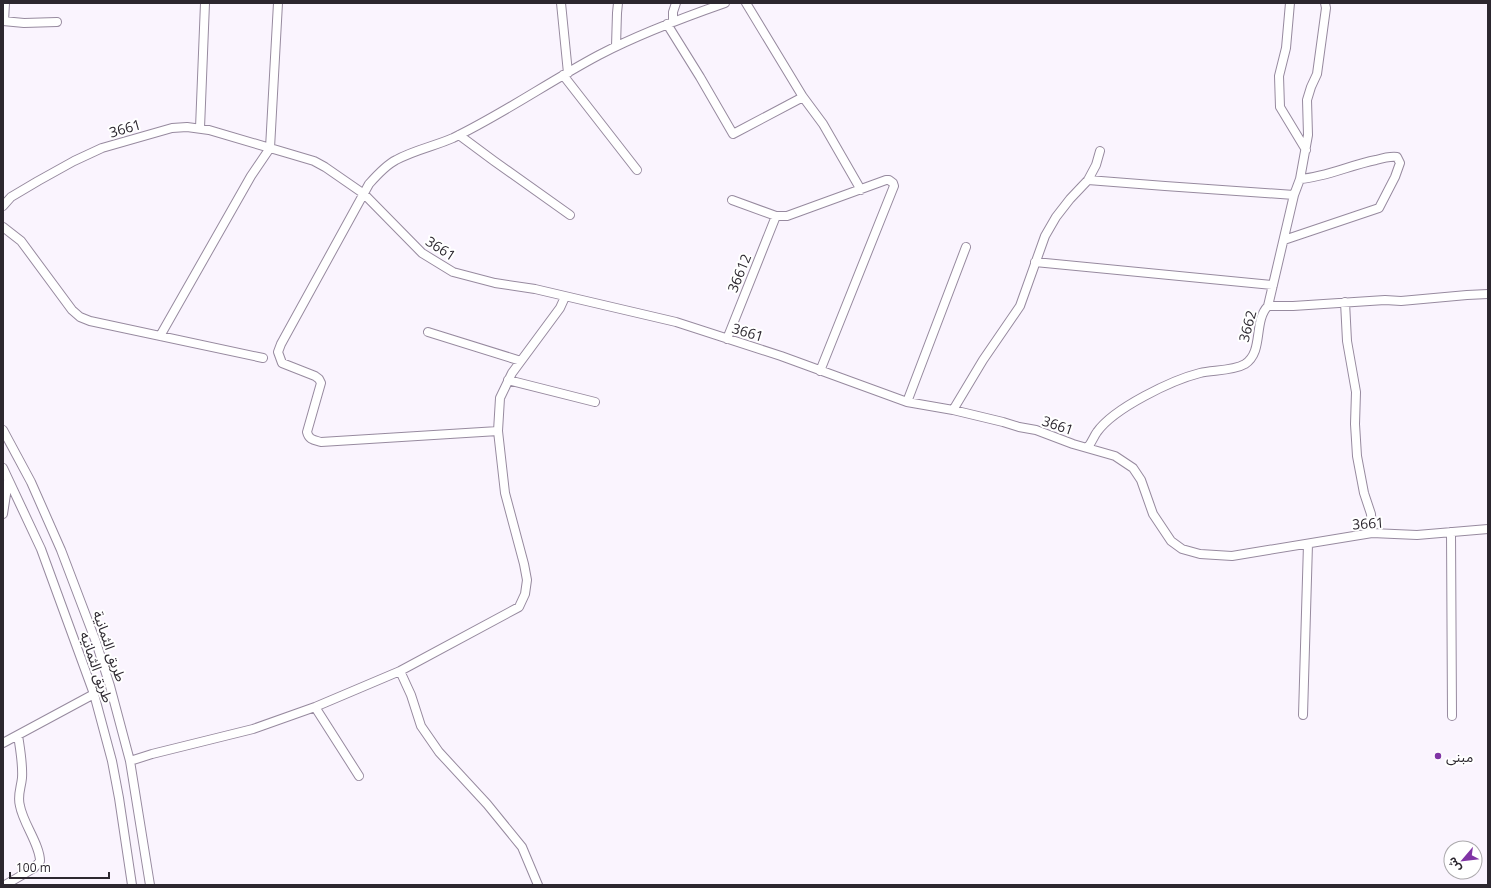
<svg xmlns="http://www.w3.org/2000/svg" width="1491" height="888" font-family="'Open Sans','Noto Sans Arabic',sans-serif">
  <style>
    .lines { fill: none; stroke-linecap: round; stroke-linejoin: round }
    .minor-casing { stroke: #978a9f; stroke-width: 10 }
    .minor { stroke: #fff; stroke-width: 8 }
    .poi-dot { fill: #8034a5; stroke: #fff; stroke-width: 1.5 }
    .labels { text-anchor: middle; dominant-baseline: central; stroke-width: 4; stroke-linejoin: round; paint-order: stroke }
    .street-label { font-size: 14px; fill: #2c272f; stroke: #fff }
    .poi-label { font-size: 14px; fill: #2c272f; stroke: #fff; text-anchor: start }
  </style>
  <rect width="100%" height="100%" fill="#faf4fe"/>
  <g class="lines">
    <defs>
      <path id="minor" d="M561 3 568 73
        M746 3 803 97 823 124 861 190
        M1290 3 1286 48 1279 76 1280 107 1306 150
        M3 21 24 23 57 22
        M4 21 5 3
        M673 22V12L676 3
        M667 24 700 77 733 134 803 97
        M616 46 617 13 618 3
        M563 75 637 170
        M200 128 205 3
        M459 135 494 161 570 215
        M1088 180 1165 186 1294 195
        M732 200 776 216H787L886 180H889L893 183 894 186 820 371
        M3 206 11 197 38 181 74 161 102 148 172 128 187 127 209 130 287 153 314 161 325 167 364 194 422 253 453 272 495 283 535 289 676 322 781 356 907 402 953 410 1003 422 1019 427 1036 430 1073 444 1115 456 1133 468 1141 480 1153 514 1171 541 1182 549 1200 554 1232 556 1372 533 1417 535 1488 529
        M3 227 21 241 72 310 80 317 90 321 263 358
        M1284 240 1379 208 1395 177 1400 163 1397 157C1390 156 1383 158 1376 160 1350 165 1327 177 1300 179
        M1035 262 1273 285
        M1345 302 1347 341 1356 392 1355 424 1357 456 1364 493 1371 514 1372 533
        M1268 306 1294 195 1300 179 1308 135 1307 100 1311 87 1317 74 1326 8 1325 3
        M428 332 521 361
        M160 336 251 176 270 148 278 3
        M727 339 776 216
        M508 380 595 402
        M907 402 966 247
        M953 410 983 360 1020 306 1045 236 1056 217 1070 199 1088 180 1096 165 1100 151
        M3 430 31 482 61 550 96 642 110 686 130 761 150 885
        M498 431 321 442C314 440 309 440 307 432L321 383 319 379 315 376 282 363 278 352 281 344 369 184C377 175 386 165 396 160 414 150 435 146 453 138 503 114 550 81 599 55 639 34 682 18 725 3
        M1088 447C1092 442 1094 436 1097 432 1114 408 1172 380 1200 373 1213 370 1233 371 1245 364 1264 352 1253 321 1268 306H1293L1385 300 1401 301 1467 295 1488 294
        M3 468 41 549 94 694 112 761 119 798 132 885
        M3 514 8 481
        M1451 532 1452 716
        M400 671 411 695 421 726 439 752 487 804 522 847 538 885
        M315 707 359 776
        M1303 715 1308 544
        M3 743 94 694
        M130 761 152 754 253 729 315 707 400 671 519 607 525 594 527 580 524 564 505 493 498 431 500 398 512 373 560 308 565 297
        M5 885 34 868 40 861C40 845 23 823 20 806 17 796 21 788 22 778 23 764 20 749 18 735"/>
    </defs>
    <use href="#minor" class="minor-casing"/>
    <use href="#minor" class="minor"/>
  </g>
  <circle class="poi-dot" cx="1438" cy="756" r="4"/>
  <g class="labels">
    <g class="street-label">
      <text transform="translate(125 128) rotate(-16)">3661</text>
      <text transform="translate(441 248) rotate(33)">3661</text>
      <text transform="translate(739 273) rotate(-68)">36612</text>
      <text transform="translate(1247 326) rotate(-75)">3662</text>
      <text transform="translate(748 332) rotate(17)">3661</text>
      <text transform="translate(1058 425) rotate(19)">3661</text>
      <text transform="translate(1368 523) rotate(-4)">3661</text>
      <text transform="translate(110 646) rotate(71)">طريق الثمانية</text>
      <text transform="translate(97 667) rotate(71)">طريق الثمانيه</text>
    </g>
    <g class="poi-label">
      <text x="1446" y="756">مبنى</text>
    </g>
  </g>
  <rect width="1491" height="888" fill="none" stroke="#2c272f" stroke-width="8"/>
  <g transform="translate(1463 860) rotate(242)"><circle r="19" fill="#ffffff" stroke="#aba9ac"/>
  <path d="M0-3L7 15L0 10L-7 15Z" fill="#8034a5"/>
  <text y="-6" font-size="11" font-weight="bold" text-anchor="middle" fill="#2c272f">ش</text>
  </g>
  <path d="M10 872v6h99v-6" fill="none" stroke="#2c272f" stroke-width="2"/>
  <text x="16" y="872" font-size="12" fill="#2c272f" stroke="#ffffff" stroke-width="3" paint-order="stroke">100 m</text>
</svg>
